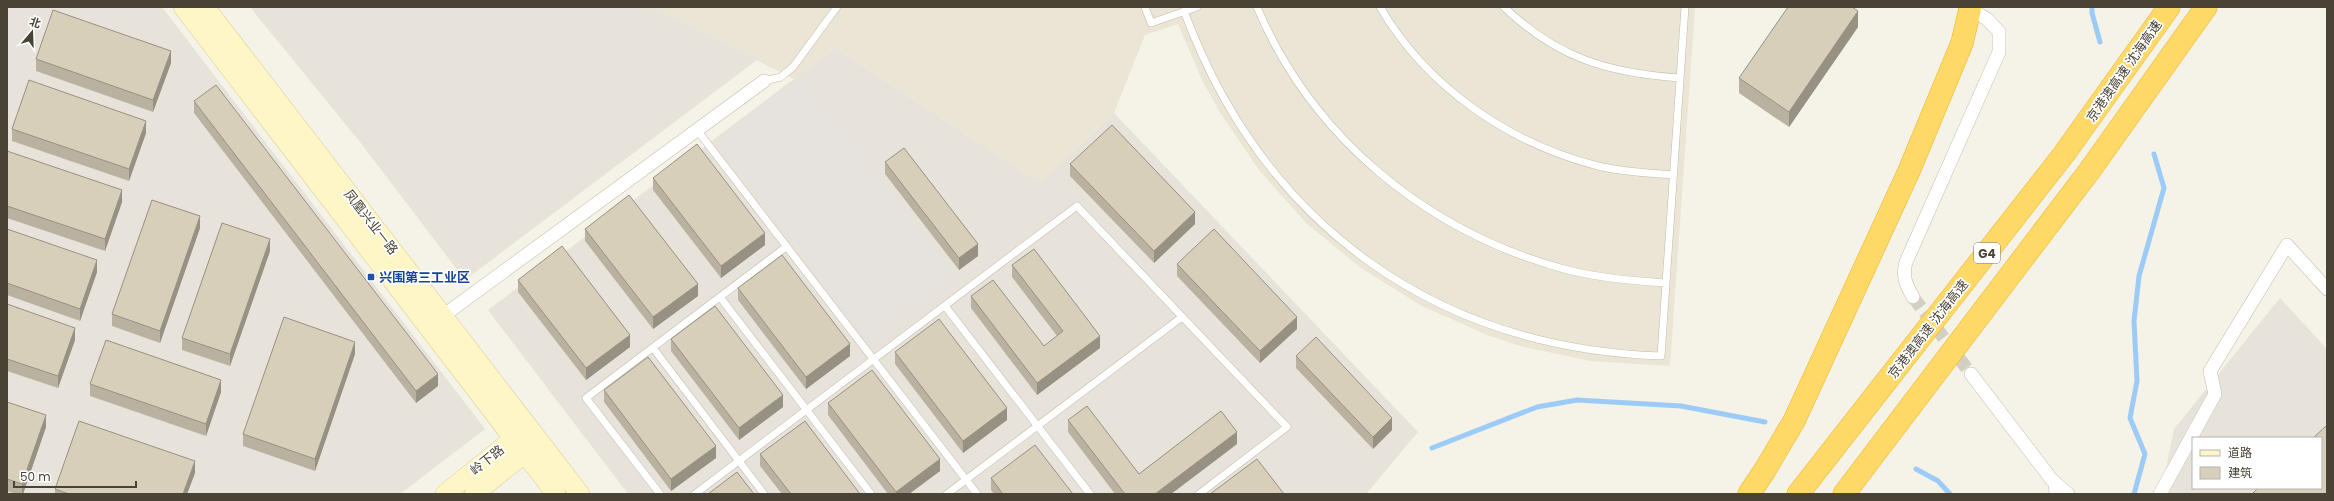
<svg xmlns="http://www.w3.org/2000/svg" width="2334" height="501" font-family="Poppins,'Noto Sans SC',sans-serif">
  <style>
    .residential { fill: #eae5d4 }
    .industrial { fill: #e7e3db; fill-rule: evenodd }
    .parking { fill: #e6e3df }
    .lines { fill: none; stroke-linecap: round; stroke-linejoin: round }
    .stream { stroke: #9dcbf8; stroke-width: 5 }
    .street-tunnel { stroke: #d3cfc3; stroke-width: 13; stroke-dasharray: 13 6; stroke-linecap: butt }
    .lane-casing { stroke: #c2bba8; stroke-width: 8 }
    .street-casing { stroke: #c2bba8; stroke-width: 14 }
    .secondary-casing { stroke: #d9cc92; stroke-width: 20 }
    .highway-casing { stroke: #edb528; stroke-width: 23 }
    .lane { stroke: #fff; stroke-width: 7 }
    .street { stroke: #fff; stroke-width: 13 }
    .secondary { stroke: #fff6c7; stroke-width: 19 }
    .highway { stroke: #ffd968; stroke-width: 22 }
    .wall { fill: #bab2a1 }
    .shaded-wall { fill: #979183 }
    .building { fill: #d8cfbb; stroke: #979183 }
    .transit-dot { fill: #1a4fb4; stroke: #fff; stroke-width: 1.5 }
    .labels { text-anchor: middle; dominant-baseline: central; stroke-width: 3.5; stroke-linejoin: round; paint-order: stroke }
    .shield { fill: #fff; stroke: #807b72; stroke-width: 1 }
    .shield-label { font-size: 12px; font-weight: bold; fill: #494335 }
    .street-label { font-size: 13px; fill: #494335; stroke: #fff }
    .transit-label { font-size: 13px; font-weight: bold; fill: #164399; stroke: #fff; text-anchor: start }
  </style>
  <rect width="100%" height="100%" fill="#f5f2e7"/>
  <path class="residential" d="M650 7H1695L1670 366 1590 361 1520 346 1487 335 1422 306 1361 268 1306 223 1259 170 1219 111 1202 80 1178 24 1145 35 1114 113 1040 183 835 48 794 79Z"/>
  <path class="industrial" d="M7 7H162L485 429 400 494H7Z
    M250 7H650L757 60 465 280 360 142Z
    M835 48 1040 183 1114 113 1418 432 1366 494H628L488 310Z
    M2280 298 2327 349V494H2161L2174 429ZM2193 438H2321V488H2193Z"/>
  <path class="parking" d="M801 79 951 274 866 339 717 143Z"/>
  <g class="lines">
    <path class="stream" d="M2092 7V13L2100 42
      M1432 448 1537 407 1577 400 1681 406 1765 422
      M1916 469 1938 481 1950 494
      M2134 494 2145 454 2130 418 2137 381 2134 321 2139 276 2164 188 2154 154"/>
    <path class="street-tunnel" d="M1913 297 1971 374"/>
    <defs>
      <path id="lane" d="M1145 7 1151 23 1197 7
        M1257 7C1312 138 1428 232 1564 269 1597 278 1632 281 1666 283
        M1380 7C1427 87 1508 143 1598 166 1623 172 1648 173 1673 175
        M1504 7C1557 58 1608 73 1680 78
        M1184 11C1263 224 1434 348 1661 356L1685 7
        M764 81 781 77 793 67 837 7
        M697 130 977 494
        M720 297 871 494
        M945 306 1090 494
        M653 348 764 494
        M2052 480 2053 494
        M660 494 586 398 786 247
        M695 494 1077 206 1287 427 1199 494
        M947 494 1182 317"/>
      <path id="street" d="M1913 297C1906 285 1902 276 1906 262L1999 52V32L1987 19 1970 9
        M436 321 764 81
        M1971 374 2052 480 2068 494
        M2160 494 2215 394 2210 371 2287 245 2327 289"/>
      <path id="secondary" d="M183 7 556 494
        M205 7 580 494
        M445 494 523 431
        M474 494 534 446"/>
      <path id="highway" d="M1749 494 1765 470 1794 421 1909 171 1962 43 1970 9
        M1798 494 2064 154 2169 7
        M1844 494 2090 170 2206 7"/>
    </defs>
    <use href="#lane" class="lane-casing"/>
    <use href="#street" class="street-casing"/>
    <use href="#secondary" class="secondary-casing"/>
    <use href="#highway" class="highway-casing"/>
    <use href="#lane" class="lane"/>
    <use href="#street" class="street"/>
    <use href="#secondary" class="secondary"/>
    <use href="#highway" class="highway"/>
  </g>
  <path class="wall" d="M1858 27 1789 127 1739 93V78Z
    M36 59 171 63 153 112 36 71Z
    M194 101 438 386 416 403 194 113Z
    M12 129 146 133 129 181 12 141Z
    M7 151 122 202 105 251 7 218Z
    M885 162 978 256 959 270 885 174Z
    M1070 164 1195 224 1154 263 1070 176Z
    M653 178 765 245 721 278 653 190Z
    M200 228 160 343 112 326V314Z
    M7 229 97 272 80 321 7 295Z
    M585 229 698 296 653 329 585 241Z
    M270 251 230 366 182 350V338Z
    M1177 264 1297 329 1260 363 1177 276Z
    M1012 265 1100 348 1037 395 971 308V296L1044 346 1057 336 1012 277Z
    M518 280 630 347 586 380 518 292Z
    M738 288 850 356 806 389 738 300Z
    M7 304 75 340 58 388 7 371Z
    M671 339 783 407 739 440 671 351Z
    M895 352 1007 420 963 453 895 364Z
    M355 354 315 471 243 446V434Z
    M1296 356 1392 430 1373 449 1296 368Z
    M90 384 221 392 206 436 90 396Z
    M604 390 716 458 671 491 604 402Z
    M7 402 46 427 23 494H16L7 491Z
    M828 403 940 471 909 494H888L828 415Z
    M1068 420 1139 474 1237 444 1171 494H1115L1068 432Z
    M760 454 860 494H782L760 466Z
    M195 473 187 494H55V489Z
    M991 478 1073 494H994L991 490Z"/>
  <path class="shaded-wall" d="M1858 11V27L1789 127V112Z
    M171 51V63L153 112V100Z
    M146 121V133L129 181V169Z
    M122 190V202L105 251V239Z
    M1195 212V224L1154 263V251Z
    M200 216V228L160 343V331Z
    M765 233V245L721 278V266Z
    M270 239V251L230 366V354Z
    M978 244V256L959 270V258Z
    M97 260V272L80 321V309Z
    M698 284V296L653 329V317Z
    M1297 317V329L1260 363V351Z
    M75 328V340L58 388V376Z
    M630 335V347L586 380V368Z
    M1100 336V348L1037 395V383Z
    M355 342V354L315 471V459Z
    M850 344V356L806 389V377Z
    M438 374V386L416 403V391Z
    M221 380V392L206 436V424Z
    M783 395V407L739 440V428Z
    M1007 408V420L963 453V441Z
    M46 415V427L23 494H22V484Z
    M1392 418V430L1373 449V437Z
    M1237 432V444L1171 494H1155Z
    M716 446V458L671 491V479Z
    M940 459V471L909 494H896V492Z
    M195 461V473L187 494H183Z"/>
  <path class="building" d="M1788 7H1852L1858 11 1789 112 1739 78Z
    M53 10 171 51 153 100 36 59Z
    M29 80 146 121 129 169 12 129Z
    M216 85 438 374 416 391 194 101Z
    M1112 125 1195 212 1154 251 1070 164Z
    M697 144 765 233 721 266 653 178Z
    M904 148 978 244 959 258 885 162Z
    M7 151 122 190 105 239 7 206Z
    M629 195 698 284 653 317 585 229Z
    M152 200 200 216 160 331 112 314Z
    M222 223 270 239 230 354 182 338Z
    M7 229 97 260 80 309 7 283Z
    M1214 229 1297 317 1260 351 1177 264Z
    M562 246 630 335 586 368 518 280Z
    M1034 249 1100 336 1037 383 971 296 993 280 1044 346 1063 331 1012 265Z
    M782 255 850 344 806 377 738 288Z
    M7 304 75 328 58 376 7 359Z
    M715 306 783 395 739 428 671 339Z
    M284 317 355 342 315 459 243 434Z
    M939 319 1007 408 963 441 895 352Z
    M1316 337 1392 418 1373 437 1296 356Z
    M106 340 221 380 206 424 90 384Z
    M648 357 716 446 671 479 604 390Z
    M872 370 940 459 896 492 828 403Z
    M7 402 46 415 22 484 7 479Z
    M1087 406 1139 474 1221 411 1237 432 1155 494H1125L1068 420Z
    M79 421 195 461 183 494H69L55 489Z
    M805 421 860 494H791L760 454Z
    M2327 425V494H2252L2258 488H2321V438H2313Z
    M1035 445 1073 494H1003L991 478Z
    M1257 459 1284 494H1256L1255 493 1254 494H1210Z
    M737 472 754 494H708Z"/>
  <rect class="transit-dot" x="367" y="273" width="8" height="8" rx="2"/>
  <g class="labels">
    <rect class="shield" x="1974" y="243" width="26" height="20" rx="3"/>
    <g class="shield-label">
      <text x="1987" y="253">G4</text>
    </g>
    <g class="street-label">
      <text transform="translate(2124 71) rotate(-55)">京港澳高速 沈海高速</text>
      <text transform="translate(371 222) rotate(52)">凤凰兴业一路</text>
      <text transform="translate(1928 329) rotate(-52)">京港澳高速 沈海高速</text>
      <text transform="translate(487 460) rotate(-39)">岭下路</text>
    </g>
    <g class="transit-label">
      <text x="379" y="277">兴围第三工业区</text>
    </g>
  </g>
  <rect width="2334" height="501" fill="none" stroke="#494335" stroke-width="16"/>
  <rect x="2192" y="437" width="130" height="52" fill="#ffffff" stroke="#b6b4ae"/>
  <rect x="2200" y="450" width="20" height="6" fill="#fff6c7" stroke="#b6b4ae"/>
  <text x="2228" y="457" font-size="12" fill="#494335">道路</text>
  <rect x="2200" y="467" width="20" height="12" fill="#d8cfbb" stroke="#b6b4ae"/>
  <text x="2228" y="477" font-size="12" fill="#494335">建筑</text>
  <g transform="translate(32 32) rotate(19)" stroke="#ffffff" stroke-width="3" paint-order="stroke">
  <path d="M0-3L7 15L0 10L-7 15Z" fill="#494335"/>
  <text y="-6" font-size="11" font-weight="bold" text-anchor="middle" fill="#494335">北</text>
  </g>
  <path d="M14 481v6h122v-6" fill="none" stroke="#494335" stroke-width="2"/>
  <text x="20" y="481" font-size="12" fill="#494335" stroke="#ffffff" stroke-width="3" paint-order="stroke">50 m</text>
</svg>
